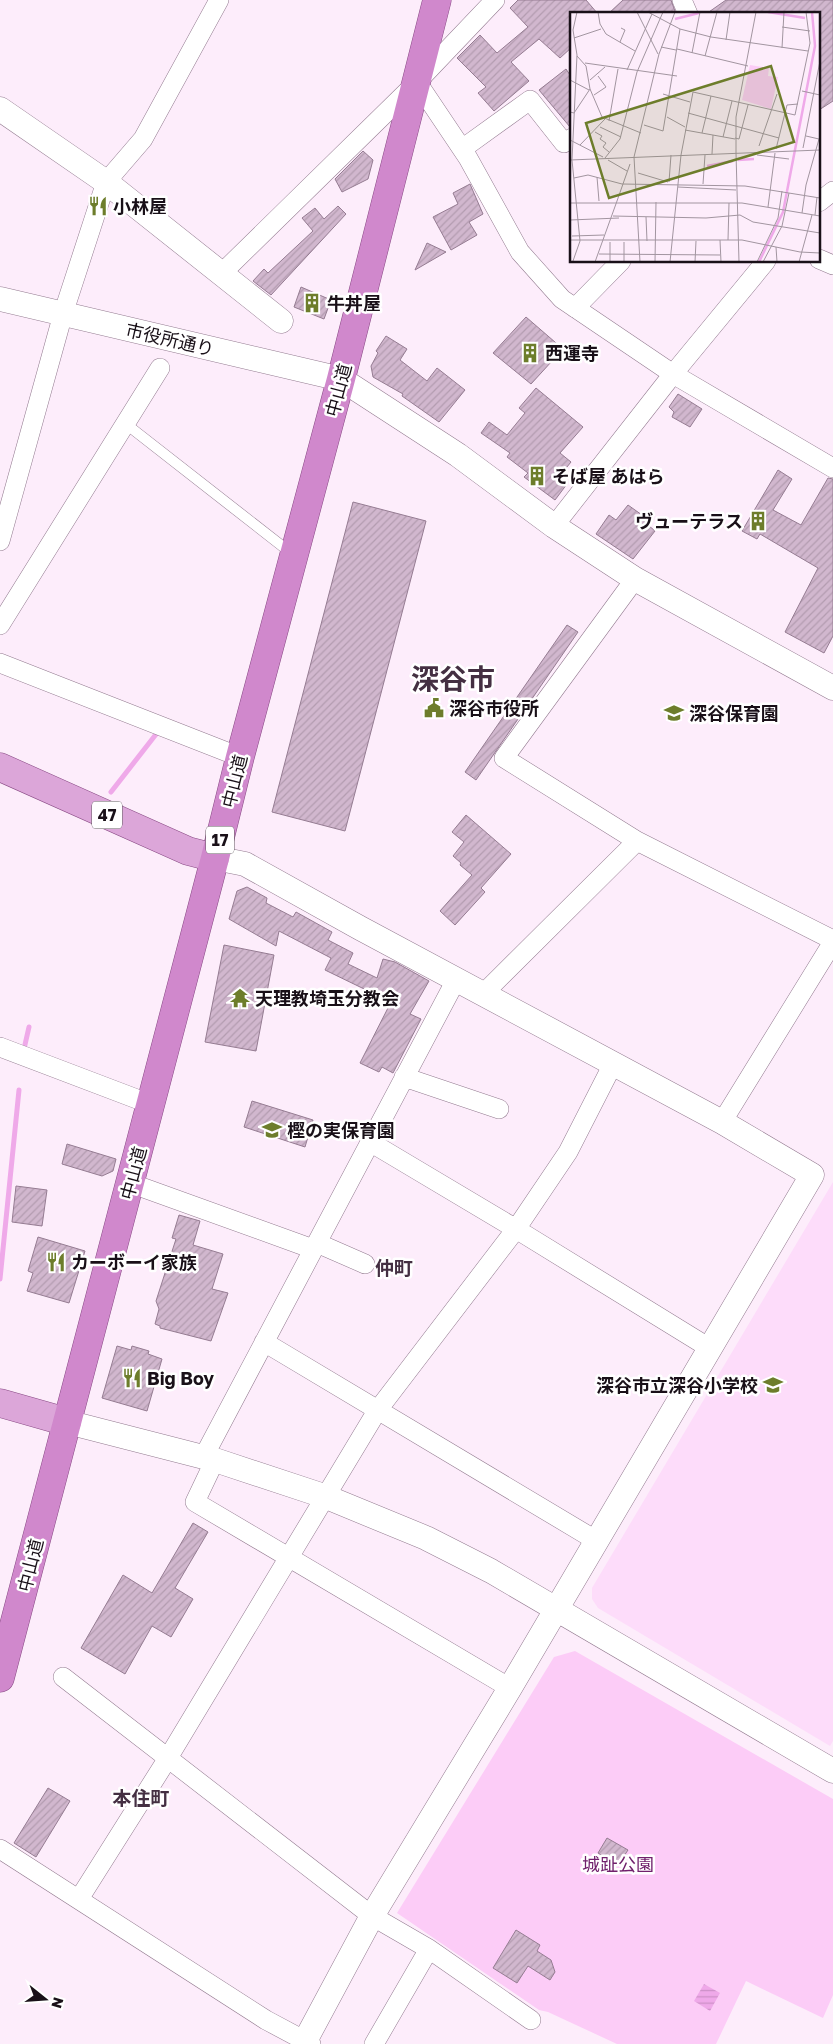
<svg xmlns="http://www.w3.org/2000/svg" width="833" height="2044" font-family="'Golos Text','Noto Sans JP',sans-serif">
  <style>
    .built { fill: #fddcfa }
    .park { fill: #fcccf7 }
    .water { fill: url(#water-rules) }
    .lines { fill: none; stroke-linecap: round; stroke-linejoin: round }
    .stream { stroke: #efa9e9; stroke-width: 5 }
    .building { fill: url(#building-hatch); stroke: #957c92 }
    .service-casing { stroke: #937b90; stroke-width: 11 }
    .minor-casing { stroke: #937b90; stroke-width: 20 }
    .tertiary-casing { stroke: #937b90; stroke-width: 25 }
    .primary-casing { stroke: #894b85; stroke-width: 29 }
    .trunk-casing { stroke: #894b85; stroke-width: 29 }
    .service { stroke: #fff; stroke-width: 10 }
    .minor { stroke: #fff; stroke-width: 19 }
    .tertiary { stroke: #fff; stroke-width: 24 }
    .primary { stroke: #dca6d9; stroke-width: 28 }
    .trunk { stroke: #d088cc; stroke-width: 28 }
    .labels { text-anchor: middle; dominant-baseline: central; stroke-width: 5; stroke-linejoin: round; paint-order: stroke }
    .shield { fill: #fff; stroke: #5e585d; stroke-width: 1 }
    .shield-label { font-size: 16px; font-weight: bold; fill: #191018 }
    .poi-label { font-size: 18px; font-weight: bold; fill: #191018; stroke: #fff; text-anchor: start }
    .street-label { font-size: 18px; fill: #191018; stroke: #fff }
    .park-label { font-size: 18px; fill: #70206c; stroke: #fff }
    .neighbourhood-label { font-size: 19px; font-weight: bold; fill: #442f42; stroke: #fff }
    .town-label { font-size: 28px; font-weight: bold; fill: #442f42; stroke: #fff }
    .inset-river { fill: none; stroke: #efa9e9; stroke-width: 2.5 }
    .inset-road { fill: none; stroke: #a295a0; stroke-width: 1 }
    .view { fill: #6d7d2b; fill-opacity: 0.15; stroke: #6d7d2b; stroke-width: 2.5 }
    .inset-edge { fill: none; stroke: #191018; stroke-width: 2.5 }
  </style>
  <defs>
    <pattern id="water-rules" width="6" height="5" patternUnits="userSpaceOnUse" patternTransform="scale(1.25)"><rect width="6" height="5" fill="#efa9e9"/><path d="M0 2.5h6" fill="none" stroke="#cc90c7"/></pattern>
    <pattern id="building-hatch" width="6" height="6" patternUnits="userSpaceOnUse" patternTransform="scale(1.25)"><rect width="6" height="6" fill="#d1b7ce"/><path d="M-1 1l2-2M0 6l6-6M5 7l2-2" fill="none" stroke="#b39cb0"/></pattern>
  </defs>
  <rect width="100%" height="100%" fill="#fdedfb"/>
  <path class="built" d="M833 1182V1741L830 1746 598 1608 592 1599V1588Z"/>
  <path class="park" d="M575 1651 833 1799V1995L823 2018 746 1981 716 2044H617L548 2012 539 2010 397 1913 554 1657Z"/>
  <path class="water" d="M704 1984 720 1993 710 2011 694 2001Z"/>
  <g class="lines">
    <path class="stream" d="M111 792 157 733
      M24 1049 29 1027
      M0 1279 19 1090"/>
  </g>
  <path class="building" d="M518 0H586L598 14H572V47L560 58 539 39 511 62 529 81 494 111 478 93 486 87 457 58 480 35 497 53 528 27 510 8Z
    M623 0H671L676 14H608Z
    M726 0H833V101L819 110V14H706Z
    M566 69 572 78V127H570L539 90Z
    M363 151 373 160 368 179 342 192 335 179Z
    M470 184 483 214 469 222 477 235 451 250 433 217 458 204 453 193Z
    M338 206 346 214 271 295 253 281 264 269 268 273 313 231 302 218 315 208 324 219Z
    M427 243 446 252 415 270Z
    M301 287 331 300 324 319 294 307Z
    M526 317 563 349 531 384 493 353Z
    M386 336 407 349 400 360 427 381 437 368 465 390 439 422 402 396 403 394 373 377 371 366 378 353 376 351Z
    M536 388 583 427 560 453 571 462 558 478 567 484 555 500 524 477 528 473 507 457 510 453 481 433 489 422 507 435 525 413 519 408Z
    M678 394 702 409 690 427 672 417 674 412 669 407Z
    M778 470 792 479 773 510 801 525 828 478 833 479V636L824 653 785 632 818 568 760 534 757 539 742 531Z
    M353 502 426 521 345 831 272 812Z
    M628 505 642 515 640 518 655 531 633 559 596 534 609 515 616 520Z
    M567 625 578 632 476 780 465 772Z
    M466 815 511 854 481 888 485 892 455 925 440 911 472 875 460 865 461 863 453 856 464 842 452 832Z
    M247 887 267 898 266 903 293 917 296 912 332 932 328 940 353 953 348 964 377 978 383 959 395 962 429 981 410 1014 421 1019 393 1073 382 1067 379 1072 360 1063 391 1002 325 970 331 958 279 931 276 946 229 919 237 891Z
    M224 945 274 955 256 1051 205 1042Z
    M252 1101 313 1120 305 1147 244 1127Z
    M67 1144 116 1159 113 1171 102 1176 62 1164Z
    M16 1186 47 1190 42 1226 12 1222Z
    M179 1215 200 1221 193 1245 223 1254 212 1289 228 1293 211 1341 160 1328V1326L155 1324 159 1309 156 1301 176 1239 172 1238Z
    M38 1237 85 1251 69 1303 27 1291 33 1273 28 1271Z
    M117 1346 131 1350 132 1346 149 1351 148 1354 162 1359 147 1411 102 1398Z
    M193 1523 208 1532 175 1588 193 1599 171 1637 152 1626 125 1674 81 1648 123 1575 152 1593Z
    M48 1788 70 1801 36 1857 14 1843Z
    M607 1838 628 1850 618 1865 598 1853Z
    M516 1930 540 1945 537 1951 551 1960 555 1972 550 1980 528 1966 517 1983 493 1968Z"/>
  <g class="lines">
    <defs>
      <path id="service" d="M126 424 291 553"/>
      <path id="minor" d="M682 0 688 14
        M417 82 468 158 520 252 562 299 673 374 833 468
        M462 149 530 100 564 143 572 138
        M819 202 833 191
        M819 259 833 265
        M221 274 417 82 495 0
        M575 308 621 261
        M554 526 673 374 766 261
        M0 541 63 314 106 182 143 139 219 0
        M635 579 504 758 637 841 833 940
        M0 625 160 368
        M0 663 240 757
        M483 994 637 841
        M0 1047 150 1104
        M404 1077 499 1109
        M722 1122 833 942
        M370 1142 516 1229 711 1349
        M130 1183 313 1249
        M317 1243 365 1264
        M264 1342 597 1541
        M204 1456 456 980
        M215 1460 195 1502 510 1688
        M63 1677 372 1916 429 1949 531 2020
        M0 1849 266 2020 311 2044
        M79 1899 168 1758 377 1411 516 1229 568 1152 613 1064
        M374 2044 429 1949"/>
      <path id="tertiary" d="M0 109 106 182 281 321
        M0 299 341 379 458 455 554 526 635 579 833 688
        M215 858 245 864 360 928 722 1122 812 1175 510 1688 372 1916 305 2041
        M67 1422 215 1460 324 1496 426 1538 491 1571 833 1771"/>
      <path id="primary" d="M0 767 188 851 215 858
        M0 1403 67 1422"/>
      <path id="trunk" d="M0 1678 215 858 240 757 341 379 437 0"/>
    </defs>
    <use href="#service" class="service-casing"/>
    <use href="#minor" class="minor-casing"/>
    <use href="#tertiary" class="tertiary-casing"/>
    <use href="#primary" class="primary-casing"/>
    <use href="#trunk" class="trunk-casing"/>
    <use href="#service" class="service"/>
    <use href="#minor" class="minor"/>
    <use href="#tertiary" class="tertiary"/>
    <use href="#primary" class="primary"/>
    <use href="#trunk" class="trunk"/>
  </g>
  <defs>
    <symbol id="restaurant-bare" viewBox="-9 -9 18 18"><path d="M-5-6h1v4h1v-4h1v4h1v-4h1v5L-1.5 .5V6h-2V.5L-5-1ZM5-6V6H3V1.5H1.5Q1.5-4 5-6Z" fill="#6d7d2b" stroke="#fff" stroke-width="2.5" paint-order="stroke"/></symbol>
    <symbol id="building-bare" viewBox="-9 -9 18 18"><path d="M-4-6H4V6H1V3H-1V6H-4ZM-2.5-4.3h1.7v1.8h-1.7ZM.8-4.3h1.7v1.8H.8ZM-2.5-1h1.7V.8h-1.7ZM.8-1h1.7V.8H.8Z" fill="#6d7d2b" stroke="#fff" stroke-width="2.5" paint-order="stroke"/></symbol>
    <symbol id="civic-bare" viewBox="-9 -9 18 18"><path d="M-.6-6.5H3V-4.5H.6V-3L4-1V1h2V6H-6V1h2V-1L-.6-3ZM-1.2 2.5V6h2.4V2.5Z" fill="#6d7d2b" stroke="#fff" stroke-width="2.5" paint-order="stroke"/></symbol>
    <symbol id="school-bare" viewBox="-9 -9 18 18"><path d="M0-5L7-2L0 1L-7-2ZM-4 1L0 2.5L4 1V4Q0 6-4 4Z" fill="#6d7d2b" stroke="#fff" stroke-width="2.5" paint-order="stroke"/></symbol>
    <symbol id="temple-bare" viewBox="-9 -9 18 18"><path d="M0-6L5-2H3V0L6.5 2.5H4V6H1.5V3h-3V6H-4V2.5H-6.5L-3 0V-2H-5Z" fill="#6d7d2b" stroke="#fff" stroke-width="2.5" paint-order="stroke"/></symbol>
  </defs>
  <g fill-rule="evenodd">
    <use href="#restaurant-bare" x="84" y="192" width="28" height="28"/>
    <use href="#building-bare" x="298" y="289" width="28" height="28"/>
    <use href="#building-bare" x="516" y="339" width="28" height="28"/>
    <use href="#building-bare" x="523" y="462" width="28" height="28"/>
    <use href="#building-bare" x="744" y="507" width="28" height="28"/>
    <use href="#civic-bare" x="420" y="694" width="28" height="28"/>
    <use href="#school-bare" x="660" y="699" width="28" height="28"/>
    <use href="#temple-bare" x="226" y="984" width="28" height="28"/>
    <use href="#school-bare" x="258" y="1116" width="28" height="28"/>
    <use href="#restaurant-bare" x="42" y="1248" width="28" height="28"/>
    <use href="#restaurant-bare" x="118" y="1364" width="28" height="28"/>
    <use href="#school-bare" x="759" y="1371" width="28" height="28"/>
  </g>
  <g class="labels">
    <g class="shield">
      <rect x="92" y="801.5" width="30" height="27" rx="4"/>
      <rect x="206" y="826.5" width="28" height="27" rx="4"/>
    </g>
    <g class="shield-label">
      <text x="107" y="815">47</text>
      <text x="220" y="840">17</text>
    </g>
    <g class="poi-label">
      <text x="113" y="206">小林屋</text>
      <text x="327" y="303">牛丼屋</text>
      <text x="545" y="353">西運寺</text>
      <text x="552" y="476">そば屋 あはら</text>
      <text x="743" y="521" text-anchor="end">ヴューテラス</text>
      <text x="449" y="708">深谷市役所</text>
      <text x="689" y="713">深谷保育園</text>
      <text x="255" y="998">天理教埼玉分教会</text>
      <text x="287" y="1130">樫の実保育園</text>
      <text x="71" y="1262">カーボーイ家族</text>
      <text x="147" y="1378">Big Boy</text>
      <text x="758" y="1385" text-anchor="end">深谷市立深谷小学校</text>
    </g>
    <g class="street-label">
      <text transform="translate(170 339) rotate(13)">市役所通り</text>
      <text transform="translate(338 390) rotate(-75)">中山道</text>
      <text transform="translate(234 781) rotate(-76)">中山道</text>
      <text transform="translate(133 1173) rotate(-75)">中山道</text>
      <text transform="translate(30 1565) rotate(-76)">中山道</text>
    </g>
    <g class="park-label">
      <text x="618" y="1864">城趾公園</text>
    </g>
    <g class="neighbourhood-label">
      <text x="394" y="1267">仲町</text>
      <text x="141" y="1797">本住町</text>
    </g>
    <g class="town-label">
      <text x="453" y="678">深谷市</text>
    </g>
  </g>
  <g transform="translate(570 12)">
    <rect width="250" height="250" fill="#fdedfb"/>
    <path d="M180 53 199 56 198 64 208 65 201 97 172 88Z" fill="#fcccf7"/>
    <path class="inset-river" d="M198 0 235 6M105 7 129 1M168 148 184 147M137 154 163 149M189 250 213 200 245 34 242 0"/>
    <path class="inset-road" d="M28 0 30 12 36 22 65 39M67 0 88 42M78 0 110 17 141 25 238 39M212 15 240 19M4 26 31 17M156 28 160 0M50 30 55 18 51 16M91 35 106 38M212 36 214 0M107 37 178 54M122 41 130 0M7 44 16 54 20 77 32 105 71 121M135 44 147 0M15 51 107 64M57 58 82 2M0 68 19 78M20 68 35 55M232 79 250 83M93 82 120 90M24 83 36 75 28 64M0 100 4 101 20 77M118 101 209 126M97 105 115 115M39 109 48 57M74 113 93 119 110 17M30 115 51 125M115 118 165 127M25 120 32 124 30 127 36 131 33 135 39 140M132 121 141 84M153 125 162 89M165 126 169 127 178 93M0 128 33 145M10 133 35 107M189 134 207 82M233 136 250 49M206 137 217 93 228 92M166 141V105L186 0M166 141 169 250M142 142 143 123M111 143 123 80 225 103 240 31 236 0M187 143 219 147M35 146 50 127 67 60 93 0M0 148 250 138M2 148 10 229 3 249M2 148 7 43 3 18 7 0M38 148 57 159M68 161 98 170M27 165 29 189M4 166 18 163 52 172 175 174 250 186M99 170 101 143M133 172 135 143M108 175 166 178M47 189 60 152M0 191H172L250 204M198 195 205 141M232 201 236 173 249 127 236 124M245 203 247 185M43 204 136 206 170 203 183 210 250 221M76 205 77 229M0 208 49 206M2 224 34 223M0 228H172L230 240 250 241M150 228 151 250M158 228 159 191M40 230V250M54 230V250M206 235 207 250M29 242 150 243M25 250 47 189M70 250 64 145 89 42 105 0M85 250 86 190M100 250 111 143M125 250 126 229M187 250 208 206 212 179M193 250 212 214 219 181M229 250 242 203"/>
    <path class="view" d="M201 54 224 130 39 186 16 111Z"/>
    <rect width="250" height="250" class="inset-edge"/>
  </g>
  <g transform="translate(45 1999) rotate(107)" stroke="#ffffff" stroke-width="4" paint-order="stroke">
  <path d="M0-4L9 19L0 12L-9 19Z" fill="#191018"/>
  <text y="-8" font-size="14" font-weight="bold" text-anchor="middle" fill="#191018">N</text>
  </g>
</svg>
